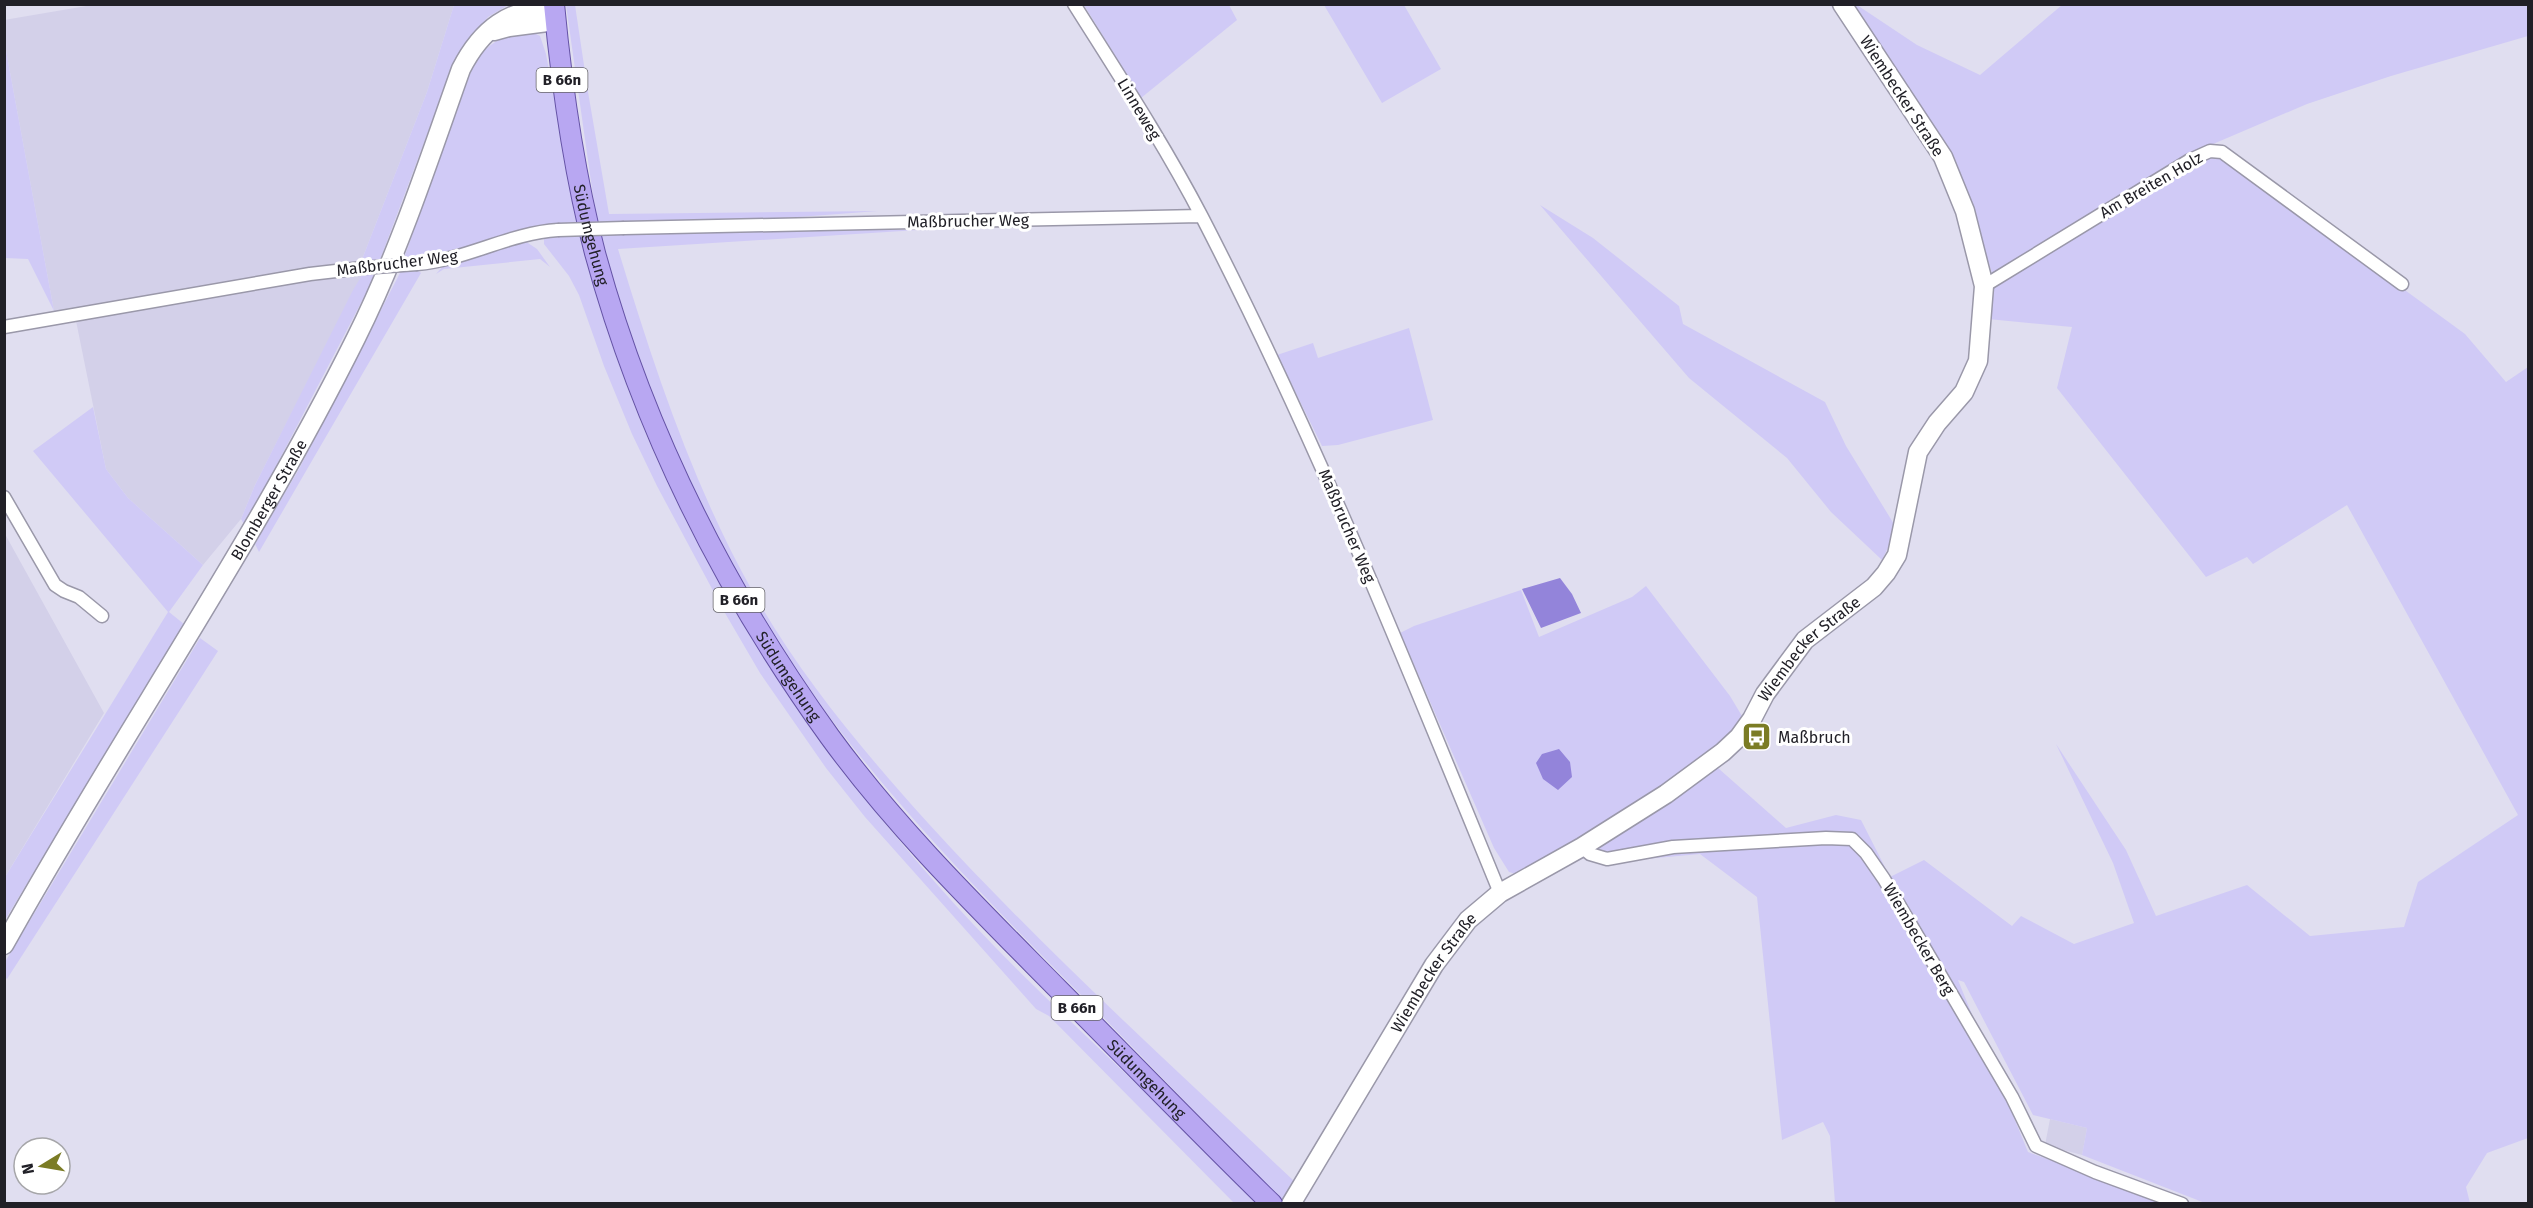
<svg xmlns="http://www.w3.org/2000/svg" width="2533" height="1208" font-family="'Fira Sans',sans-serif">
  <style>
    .built { fill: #d3d0e9 }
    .green { fill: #d0caf6 }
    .water { fill: #9384da }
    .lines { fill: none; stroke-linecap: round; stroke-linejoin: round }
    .street-casing { stroke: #9a98a9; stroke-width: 15 }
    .secondary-casing { stroke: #9a98a9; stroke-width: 21 }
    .primary-casing { stroke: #6452a5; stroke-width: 22 }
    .street { stroke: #fff; stroke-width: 12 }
    .secondary { stroke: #fff; stroke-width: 18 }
    .primary { stroke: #b8a7f2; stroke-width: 20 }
    .street-bridge-casing { stroke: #9a98a9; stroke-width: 15; stroke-linecap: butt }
    .street-bridge { stroke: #fff; stroke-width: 12 }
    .labels { text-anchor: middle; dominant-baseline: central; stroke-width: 6; stroke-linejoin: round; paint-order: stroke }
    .shield { fill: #fff; stroke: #646368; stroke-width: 1.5 }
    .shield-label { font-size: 15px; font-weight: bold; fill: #212027 }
    .street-label { font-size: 16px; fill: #212027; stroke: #fff }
    .poi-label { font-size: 16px; fill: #212027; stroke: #fff; text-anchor: start }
  </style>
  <rect width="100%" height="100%" fill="#e0def0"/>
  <path class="built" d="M98 4 454 5 427 92 361 262 362 275 255 485 241 519 203 565 128 498 106 469 74 311H54L5 45 4 20Z
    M5 534 104 713 5 877Z
    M2050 1119 2087 1128 2082 1155 2045 1145Z"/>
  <path class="green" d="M454 5H508L488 17 462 48 446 84 380 260 361 262 427 92Z
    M566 5H575L588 92 609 214 878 211 772 219 597 224Z
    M1084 5H1229L1237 20 1141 98Z
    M1324 5H1404L1441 69 1382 103Z
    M1851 5H1857L1917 45 1980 75 2062 5H2528V36L2391 76 2307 104 2192 153 1993 276 1955 163Z
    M530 31 540 36 546 54 578 224H553L517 231 454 252 404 258 474 63C488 43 506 33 530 31Z
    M4 45H5L54 311 28 259 5 258Z
    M2220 155 2465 334 2506 382 2528 367V1138L2487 1153 2466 1187 2470 1203H2205L2082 1155 2087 1128 2033 1115 1964 982 1958 980 2028 1152 2171 1203H1835L1830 1136 1823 1122 1782 1140 1757 897 1700 854 1602 863 1595 852 1612 836 1718 768 1786 828 1836 815 1861 820 1890 877 1924 860 2012 926 2021 916 2074 944 2134 923 2113 863 2056 744 2126 850 2156 916 2247 885 2310 936 2404 927 2418 882 2518 815 2347 505 2253 564 2247 557 2206 577 2057 388 2072 327 1988 319 1991 289 1996 281 2203 157Z
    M1540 205 1593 238 1679 306 1683 324 1825 402 1846 446 1897 529 1882 560 1831 512 1787 458 1689 378Z
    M725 230H918L618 249C654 367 693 486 754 594 801 677 864 752 928 823 1043 949 1170 1064 1294 1181L1283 1201C1221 1140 1162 1077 1101 1015 972 886 841 754 748 596 681 484 635 359 599 234Z
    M580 234C644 499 789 726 973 924 1029 984 1091 1040 1150 1097 1186 1132 1221 1168 1257 1203H1234L1049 1016 1036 1009 865 817 826 768 760 673 725 613 657 486 632 434 604 366 579 295 569 276 544 244V239L548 236Z
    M525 241 537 249 550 267 540 259 444 269 436 274 444 265Z
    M401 271 417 270 421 273 259 552 255 544 299 469Z
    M376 274 245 526 241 519 255 485 352 292 362 275Z
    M1409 328 1433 420 1338 445 1322 446 1277 355 1313 343 1318 358Z
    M93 407 106 469 128 498 203 565 169 612 184 624 5 920V877L168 612 33 451Z
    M1646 586 1730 696 1742 716 1732 736 1705 758 1523 876 1509 872 1494 848 1400 633 1414 626 1521 590 1539 637 1632 597Z
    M200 638 218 651 7 979 5 977V962Z"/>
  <path class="water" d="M1560 578 1572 594 1581 613 1541 628 1522 589Z
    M1559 749 1570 762 1572 777 1558 790 1543 779 1536 763 1542 754Z"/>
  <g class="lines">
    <defs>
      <path id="street" d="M1074 4C1118 74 1164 144 1202 217 1315 436 1407 666 1500 893
        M624 228 1201 216
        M417 264C466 260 509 233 558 230
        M1984 286 2190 160 2210 151 2222 152 2402 284
        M4 327 310 274 362 268
        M4 497 55 585 64 591 79 597 102 616
        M1582 847 1590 854 1607 859 1673 847 1826 838 1852 839 1866 853 1884 879 2012 1097 2036 1146 2095 1172 2182 1204"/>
      <g id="secondary">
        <path d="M494 31 509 27 555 21"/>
        <path id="s1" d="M4 945C118 740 252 547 356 338 399 252 429 159 461 69 482 28 508 10 554 6"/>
        <path id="s2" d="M1291 1204 1434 965 1468 920 1500 893 1582 847 1666 794 1723 752 1739 737 1752 719 1765 694 1805 640 1874 587 1886 573 1897 555 1918 452 1937 423 1964 392 1978 361 1984 286 1965 211 1943 157 1842 4"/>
      </g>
      <g id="primary">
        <path id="s3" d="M554 4C562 88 574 173 595 253 643 429 724 590 830 737 897 829 979 909 1058 989 1129 1060 1199 1133 1272 1204"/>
      </g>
    </defs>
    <use href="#street" class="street-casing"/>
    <use href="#secondary" class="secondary-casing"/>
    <use href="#primary" class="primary-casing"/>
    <use href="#street" class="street"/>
    <use href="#secondary" class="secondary"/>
    <use href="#primary" class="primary"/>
    <defs>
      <path id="street-bridge" d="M558 230 624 228
        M362 268 417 264"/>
    </defs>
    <use href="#street-bridge" class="street-bridge-casing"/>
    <use href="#street-bridge" class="street-bridge"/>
  </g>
  <defs>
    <symbol id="bus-square" viewBox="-11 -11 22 22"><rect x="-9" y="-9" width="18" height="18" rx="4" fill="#7b7c25" stroke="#fff"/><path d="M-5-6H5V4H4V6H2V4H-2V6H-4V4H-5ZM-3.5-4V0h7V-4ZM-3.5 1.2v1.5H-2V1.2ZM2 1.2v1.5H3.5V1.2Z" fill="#fff"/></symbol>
  </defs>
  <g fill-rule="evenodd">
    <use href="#bus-square" x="1740" y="720" width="33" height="33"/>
  </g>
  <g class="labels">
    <g class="shield">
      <rect x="536.5" y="68" width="51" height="24" rx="4.5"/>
      <rect x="713.5" y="588" width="51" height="24" rx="4.5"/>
      <rect x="1051.5" y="996" width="51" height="24" rx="4.5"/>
    </g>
    <g class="shield-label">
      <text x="562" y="80">B 66n</text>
      <text x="739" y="600">B 66n</text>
      <text x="1077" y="1008">B 66n</text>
    </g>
    <g class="street-label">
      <text transform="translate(1902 96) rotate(57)">Wiembecker Straße</text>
      <text transform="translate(1139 109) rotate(59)">Linneweg</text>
      <text transform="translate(2151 185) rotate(-30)">Am Breiten Holz</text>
      <text transform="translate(968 221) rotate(-1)">Maßbrucher Weg</text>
      <text stroke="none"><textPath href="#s3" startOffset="234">Südumgehung</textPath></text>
      <text transform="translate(397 263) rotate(-7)">Maßbrucher Weg</text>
      <text stroke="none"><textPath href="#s1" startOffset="518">Blomberger Straße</textPath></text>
      <text transform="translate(1347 526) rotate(67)">Maßbrucher Weg</text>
      <text stroke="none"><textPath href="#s2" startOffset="777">Wiembecker Straße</textPath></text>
      <text stroke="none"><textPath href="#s3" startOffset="720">Südumgehung</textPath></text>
      <text transform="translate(1919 939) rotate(60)">Wiembecker Berg</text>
      <text stroke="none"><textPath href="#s2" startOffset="272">Wiembecker Straße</textPath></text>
      <text stroke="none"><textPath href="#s3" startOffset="1260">Südumgehung</textPath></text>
    </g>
    <g class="poi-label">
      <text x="1778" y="737">Maßbruch</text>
    </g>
  </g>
  <rect width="2533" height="1208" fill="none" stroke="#212027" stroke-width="12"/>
  <g transform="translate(42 1166) rotate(259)"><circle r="28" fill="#ffffff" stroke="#a6a6a9" stroke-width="1.5"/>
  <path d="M0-4.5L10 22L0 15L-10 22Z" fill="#7b7c25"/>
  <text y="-9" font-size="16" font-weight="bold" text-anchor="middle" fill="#212027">N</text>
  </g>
</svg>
